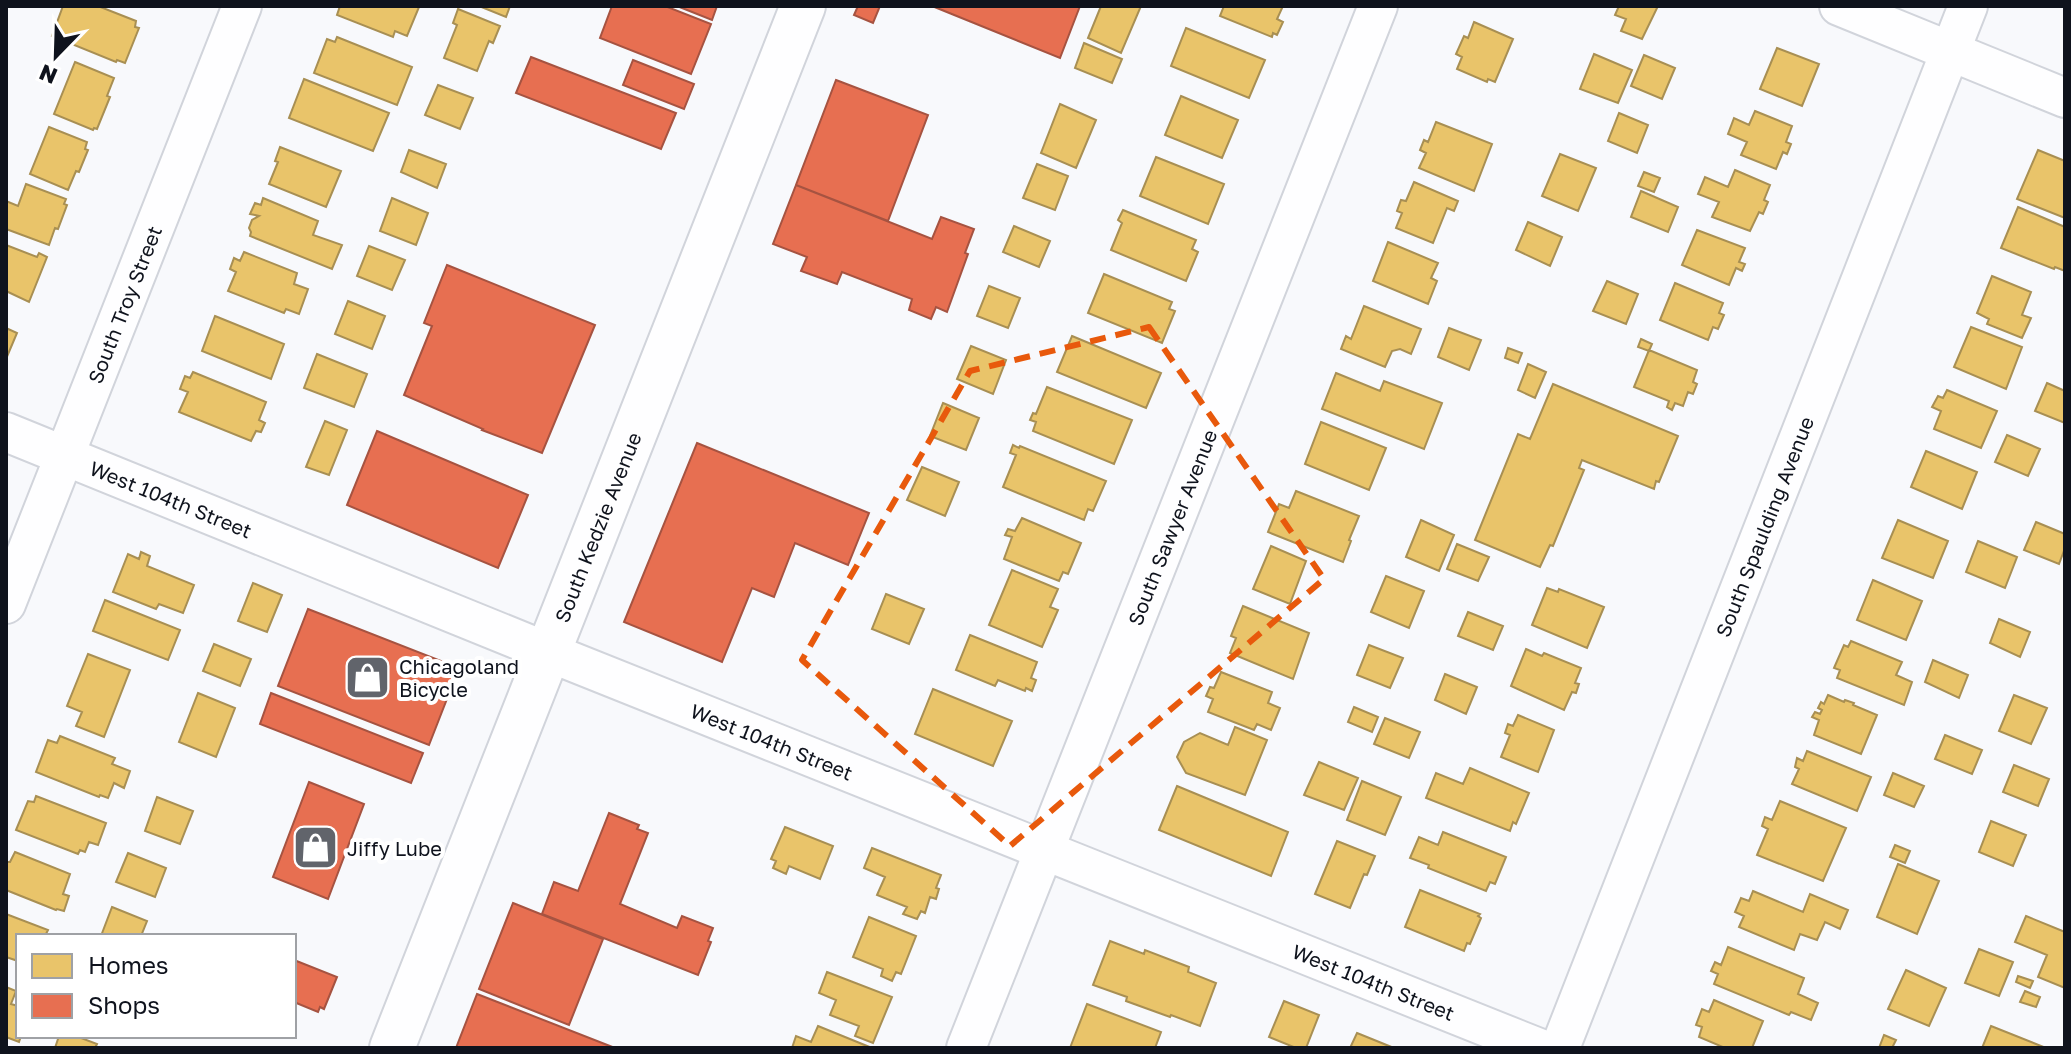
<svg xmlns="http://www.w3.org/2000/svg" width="2071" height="1054" font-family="'Golos Text',sans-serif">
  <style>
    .homes { fill: #e9c46a; stroke: #a88f53; stroke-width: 2 }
    .shops { fill: #e76f51; stroke: #a65341; stroke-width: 2 }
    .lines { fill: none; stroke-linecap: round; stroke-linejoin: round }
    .minor-casing { stroke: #d1d4db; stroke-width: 42 }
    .secondary-casing { stroke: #d1d4db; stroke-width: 48 }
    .minor { stroke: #fefeff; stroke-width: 38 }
    .secondary { stroke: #fefeff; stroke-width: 44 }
    .marked { fill: none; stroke: #e8590c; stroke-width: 6; stroke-dasharray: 16 10; stroke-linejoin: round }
    .labels { text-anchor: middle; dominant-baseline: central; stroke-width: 8; stroke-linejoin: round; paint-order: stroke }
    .street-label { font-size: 20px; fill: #0f131d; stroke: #fff }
    .poi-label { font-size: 20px; fill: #0f131d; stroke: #fff; text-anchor: start }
  </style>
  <rect width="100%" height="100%" fill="#f8f9fc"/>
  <path class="homes" d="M63 6H98L136 21 135 27 139 28 125 63 117 60 116 62 52 36Z
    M340 6H416L419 7 407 36 395 31 393 37 337 15Z
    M479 6H510L506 17Z
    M1101 6H1141L1121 53 1088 38Z
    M1224 6H1283L1277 19 1283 22 1277 35 1273 33 1272 37 1220 16Z
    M1619 6H1658L1642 39 1621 31 1626 19 1615 15Z
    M458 9 500 26 493 43 489 41 477 71 444 58 457 25 453 23Z
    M1474 22 1513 39 1495 82 1488 79 1487 82 1457 69 1462 57 1456 54 1464 36 1468 38Z
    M1186 28 1265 60 1249 98 1171 66Z
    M337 37 412 67 397 105 314 73 327 39 335 42Z
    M1084 43 1122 59 1112 83 1075 68Z
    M1777 48 1819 64 1802 106 1760 89Z
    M1594 54 1632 70 1618 103 1580 89Z
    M1644 55 1675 68 1662 99 1631 86Z
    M75 62 114 78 107 96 110 97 97 129 94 128 93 130 54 114Z
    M304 79 389 113 373 151 289 118Z
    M438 85 473 98 460 129 425 115Z
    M1181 96 1238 120 1222 158 1165 135Z
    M1060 104 1096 120 1076 168 1041 153Z
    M1755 111 1792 126 1786 142 1791 144 1787 154 1783 152 1776 169 1741 155 1747 142 1728 134 1734 118 1749 125Z
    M1619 113 1648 125 1637 153 1608 141Z
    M1436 122 1492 144 1474 191 1419 168 1426 153 1420 150 1424 140 1428 142Z
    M49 127 87 142 85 149 88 150 79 172 76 171 68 190 30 174Z
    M280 147 341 171 326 207 269 184 278 162 275 161Z
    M409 150 446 164 437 188 401 172Z
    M2038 150 2065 161V218L2017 199Z
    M1560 154 1596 168 1578 211 1542 196Z
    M1156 157 1224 184 1208 224 1140 196Z
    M1037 164 1068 176 1055 210 1023 198Z
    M1735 170 1770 185 1764 200 1768 202 1763 214 1759 212 1750 231 1712 217 1719 202 1698 194 1705 177 1728 187Z
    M1644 172 1660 178 1654 192 1638 186Z
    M1414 182 1458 201 1454 211 1447 208 1433 243 1396 228 1402 213 1397 211 1401 200 1406 201Z
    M26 184 66 199 64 204 67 205 58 229 55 228 49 245 6 229V201L18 206Z
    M1641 191 1678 207 1668 232 1631 217Z
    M263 198 318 221 313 235 342 245 332 269 250 236 251 232 249 228 252 220 259 216 250 214 255 203 261 205Z
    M392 198 428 213 416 245 380 231Z
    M2018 207 2065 227V271L2055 267 2054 269 2001 248Z
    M1123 210 1196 240 1192 249 1198 252 1186 281 1111 250 1122 223 1118 220Z
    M1528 222 1562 237 1550 266 1516 250Z
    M1014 226 1050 241 1039 267 1003 252Z
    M1697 230 1745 248 1739 262 1745 264 1742 271 1736 268 1729 285 1682 265Z
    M1388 242 1438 263 1431 278 1437 281 1428 304 1373 281Z
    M6 245 37 257 39 253 47 257 29 302 6 291Z
    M369 246 405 260 392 290 357 276Z
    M244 252 297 273 294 284 308 289 299 314 286 309 284 313 228 291 236 272 230 269 234 258 240 261Z
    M1104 274 1172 302 1169 309 1175 311 1162 343 1088 313Z
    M1992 276 2031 292 2022 315 2031 318 2022 338 1987 324 1989 319 1977 313Z
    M1607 281 1638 294 1626 324 1593 311Z
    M1675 283 1723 303 1719 313 1724 315 1718 329 1713 327 1708 340 1660 320Z
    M989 286 1020 298 1008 328 977 316Z
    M348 301 385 316 372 349 335 334Z
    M1364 306 1421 329 1411 354 1400 349 1392 351 1385 367 1341 349 1346 336 1351 339Z
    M215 316 284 344 271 379 202 351Z
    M1971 327 2022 347 2006 389 1954 367Z
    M6 328 17 333 6 359Z
    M1449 328 1481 340 1469 370 1438 357Z
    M1072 336 1161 373 1146 408 1057 372Z
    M1641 339 1652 344 1649 351 1638 347Z
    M971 346 1006 360 993 394 957 379Z
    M1508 348 1522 353 1518 363 1505 358Z
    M1649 350 1697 370 1693 382 1697 384 1693 394 1688 392 1683 406 1675 403 1672 410 1667 407 1669 401 1634 387Z
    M317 354 367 374 354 407 304 388Z
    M1528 364 1546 372 1535 398 1518 390Z
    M193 372 266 402 259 420 265 423 261 432 256 431 251 441 179 412 188 392 180 389 185 376 190 378Z
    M1336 373 1380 391 1384 381 1442 403 1424 449 1322 409Z
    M2047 383 2065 391V423L2035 411Z
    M1553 384 1678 436 1659 482 1656 481 1654 489 1582 460 1579 468 1584 470 1553 546 1550 545 1540 567 1475 540 1518 434 1530 439Z
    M1047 387 1132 420 1114 464 1033 431 1036 422 1030 420 1033 413 1036 414Z
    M1947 390 1997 411 1981 448 1934 429 1941 411 1932 407 1938 396 1943 398Z
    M943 403 979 418 966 450 930 436Z
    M325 421 347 430 329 475 306 467Z
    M1321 422 1386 448 1369 490 1305 464Z
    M2007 435 2040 449 2028 476 1995 462Z
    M1013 445 1019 448 1020 446 1106 481 1093 511 1088 509 1084 520 1003 487 1016 455 1010 453Z
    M1926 451 1977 472 1962 509 1911 487Z
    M922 467 959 482 945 516 907 500Z
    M1296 491 1359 516 1349 540 1351 541 1343 562 1268 532 1279 504 1289 508Z
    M1022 518 1081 543 1068 574 1063 572 1059 581 1004 559 1012 537 1005 535 1008 529 1015 531Z
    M1421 520 1454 535 1439 571 1406 557Z
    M1898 520 1948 541 1933 578 1882 558Z
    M2036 522 2065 534V548L2059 564 2024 550Z
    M1978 541 2017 557 2005 588 1966 572Z
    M1457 544 1489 557 1478 581 1447 569Z
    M1271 546 1306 561 1290 604 1253 589Z
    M141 552 150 556 147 566 194 585 183 613 159 604 156 609 113 592 128 554 139 559Z
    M1012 570 1058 589 1050 607 1058 610 1042 647 989 625Z
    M1386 576 1424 591 1409 628 1371 612Z
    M1873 580 1922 601 1906 640 1857 620Z
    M253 583 282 595 267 632 238 621Z
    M1547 588 1558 592 1559 589 1604 607 1587 648 1532 625Z
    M886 594 924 609 909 644 872 629Z
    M105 600 180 630 168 660 93 631Z
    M1243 606 1309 633 1293 679 1230 653 1236 638 1231 636Z
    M1468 612 1503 626 1493 650 1458 636Z
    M1999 619 2030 632 2020 657 1990 643Z
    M970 635 1037 662 1031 678 1036 680 1032 691 1026 688 1025 691 998 680 995 686 956 670Z
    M1851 641 1902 662 1896 675 1912 682 1904 705 1837 678 1840 670 1834 668 1844 645 1848 647Z
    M214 644 251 659 240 686 203 671Z
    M1369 645 1403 658 1390 688 1357 675Z
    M1526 649 1542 656 1544 653 1581 668 1575 683 1579 684 1576 693 1572 692 1564 710 1511 686Z
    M88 654 130 670 104 737 76 726 82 712 67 706Z
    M1933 660 1968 675 1959 698 1925 682Z
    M1221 672 1272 692 1268 703 1280 708 1271 730 1257 724 1254 730 1208 712 1213 699 1206 696 1210 687 1214 688Z
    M1445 674 1477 687 1466 714 1435 700Z
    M933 689 1012 721 993 766 915 734Z
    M198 693 235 708 216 757 179 742Z
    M1828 695 1844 702 1845 700 1854 703 1853 705 1877 715 1861 754 1814 735 1819 720 1812 717 1815 712 1820 714 1822 710 1818 708 1821 702 1824 704Z
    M2014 695 2047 708 2031 744 1999 731Z
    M1354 707 1378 717 1372 732 1348 722Z
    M1518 715 1554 730 1538 772 1501 757 1510 735 1505 733 1508 724 1513 726Z
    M1385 718 1420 732 1409 758 1374 744Z
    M1235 727 1267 740 1245 795 1186 773 1177 757 1184 742 1200 733 1228 745Z
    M1945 735 1982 750 1972 774 1935 759Z
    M60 736 115 758 112 764 130 771 124 788 114 783 108 798 100 795 99 797 36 772 48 740 57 743Z
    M1807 751 1871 777 1857 811 1792 784 1799 769 1795 767 1797 758 1803 761Z
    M1319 762 1358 778 1344 810 1304 795Z
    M2014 765 2049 779 2038 806 2003 792Z
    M1470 768 1529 793 1516 824 1513 822 1510 831 1426 798 1436 773 1463 784Z
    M1893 773 1924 786 1914 807 1884 795Z
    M1362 781 1401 797 1385 835 1347 820Z
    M1177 786 1288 832 1271 876 1159 830Z
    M36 796 106 823 98 845 89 842 85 852 80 850 78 854 16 830 28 801 34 802Z
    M157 797 193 811 180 844 145 831Z
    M1780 801 1846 828 1823 881 1757 855 1768 829 1762 826 1765 817 1772 820Z
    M1991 821 2026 835 2013 866 1979 852Z
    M785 827 833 846 820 879 789 866 786 874 773 868 776 861 771 859Z
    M1443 832 1506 857 1495 884 1490 882 1486 891 1428 868 1429 865 1410 858 1419 837 1438 845Z
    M1337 841 1375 856 1367 875 1364 874 1350 908 1315 894Z
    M1895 845 1910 851 1905 863 1890 857Z
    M872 848 941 875 936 888 939 889 936 899 930 897 925 913 921 911 917 919 903 914 907 907 877 895 885 877 864 868Z
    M15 852 70 874 63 894 69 896 64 911 57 909 56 910 6 890V862H10Z
    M128 853 166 868 155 897 116 882Z
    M1898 864 1939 881 1917 934 1877 917Z
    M1420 890 1480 914 1478 916 1481 918 1470 944 1467 943 1464 951 1405 927Z
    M1753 891 1803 912 1810 894 1848 910 1840 929 1825 922 1817 940 1800 934 1794 950 1739 927 1744 916 1735 912 1741 898 1749 901Z
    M112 907 147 921 141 936H101Z
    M6 914 48 930 45 936H18V961L6 957Z
    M2026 916 2065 932V988L2038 977 2047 955 2015 942Z
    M869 917 916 936 901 974 896 972 892 981 881 976 883 969 853 957Z
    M1110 941 1144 954 1145 950 1189 967 1188 972 1216 983 1200 1026 1171 1015 1170 1017 1126 1001 1127 997 1093 985Z
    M1728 947 1804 978 1798 994 1818 1003 1811 1020 1791 1012 1789 1015 1714 984 1718 974 1711 971 1715 962 1721 965Z
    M1979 949 2013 962 1999 996 1965 983Z
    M1906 970 1946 988 1929 1026 1888 1009Z
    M827 972 892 997 873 1043 855 1036 859 1026 830 1015 836 1000 819 993Z
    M2018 976 2033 981 2030 988 2016 982Z
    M6 987 16 991 11 1004 18 1006V1036H21L19 1042 6 1037Z
    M2025 991 2040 997 2036 1007 2020 1002Z
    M1714 1000 1763 1021 1752 1048H1725L1699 1037 1702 1027 1696 1025 1702 1009 1709 1012Z
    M1284 1001 1319 1015 1306 1048H1296L1269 1037Z
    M1087 1004 1161 1032 1155 1048H1070Z
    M818 1026 872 1048H792L796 1036 811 1042Z
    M1991 1026 2046 1048H1982Z
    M1357 1033 1394 1048H1350Z
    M1884 1035 1896 1040 1892 1048H1879Z
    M59 1036H76L97 1044 95 1048H55Z"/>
  <path class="shops" d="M612 6H665L711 24 691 74 600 38Z
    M677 6H717L712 20Z
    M858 6H880L873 23 854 15Z
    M932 6H1080L1060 58Z
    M531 57 676 113 661 149 516 93Z
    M633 60 694 84 684 109 623 85Z
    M836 80 928 115 888 221 796 185Z
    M796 185 932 239 941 217 974 229 965 253 968 254 947 312 936 307 931 319 909 310 912 299 842 272 837 284 801 271 807 257 773 244Z
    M447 265 595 325 542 453 482 430 483 429 404 395 432 326 424 323Z
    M377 431 528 495 498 568 347 505Z
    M697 443 869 513 848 565 795 543 774 597 752 588 722 662 624 622Z
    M308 609 459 668 429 745 278 686Z
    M271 693 423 753 411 783 260 724Z
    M309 782 364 804 328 899 273 877Z
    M609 813 639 825 637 829 648 833 620 904 677 928 682 916 713 928 708 941 711 942 698 975 542 914 554 882 578 891Z
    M513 903 603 939 569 1025 479 989Z
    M294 960 337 977 324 1009 320 1007 318 1012 294 1002Z
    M477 994 615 1048H456Z"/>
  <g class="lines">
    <defs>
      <g id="minor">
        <path d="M1839 6 2065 98"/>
        <path id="s1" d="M6 432 548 652 1539 1048"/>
        <path id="s2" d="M6 604 242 6"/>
        <path id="s3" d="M966 1048 1378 6"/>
        <path id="s4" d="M1560 1048 1968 6"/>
      </g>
      <g id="secondary">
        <path id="s5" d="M392 1048 803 6"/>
      </g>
    </defs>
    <use href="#minor" class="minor-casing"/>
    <use href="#secondary" class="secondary-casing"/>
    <use href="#minor" class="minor"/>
    <use href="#secondary" class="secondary"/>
  </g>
  <path class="marked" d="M1149 327 1324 579 1010 846 802 660 970 371Z"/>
  <defs>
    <symbol id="shop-square" viewBox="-11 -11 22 22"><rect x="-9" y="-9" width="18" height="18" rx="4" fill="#61646b" stroke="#fff"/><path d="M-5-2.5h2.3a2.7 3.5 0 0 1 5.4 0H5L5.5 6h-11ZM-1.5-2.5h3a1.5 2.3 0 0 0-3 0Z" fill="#fff"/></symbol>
  </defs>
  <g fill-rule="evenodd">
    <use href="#shop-square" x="342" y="652" width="51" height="51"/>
    <use href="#shop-square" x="290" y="822" width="51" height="51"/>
  </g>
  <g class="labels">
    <g class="street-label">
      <text stroke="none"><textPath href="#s2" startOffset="322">South Troy Street</textPath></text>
      <text stroke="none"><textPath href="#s1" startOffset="178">West 104th Street</textPath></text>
      <text stroke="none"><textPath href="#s5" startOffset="560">South Kedzie Avenue</textPath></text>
      <text stroke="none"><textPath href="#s3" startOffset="560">South Sawyer Avenue</textPath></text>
      <text stroke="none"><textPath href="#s4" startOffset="560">South Spaulding Avenue</textPath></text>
      <text stroke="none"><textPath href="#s1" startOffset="826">West 104th Street</textPath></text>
      <text stroke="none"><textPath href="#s1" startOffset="1474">West 104th Street</textPath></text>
    </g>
    <g class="poi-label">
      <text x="399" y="666">Chicagoland<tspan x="399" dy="23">Bicycle</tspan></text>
      <text x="347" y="848">Jiffy Lube</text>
    </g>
  </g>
  <rect width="2071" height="1054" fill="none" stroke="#0f131d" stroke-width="16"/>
  <rect x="16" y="934" width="280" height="104" fill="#ffffff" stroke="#9fa1a5" stroke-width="2"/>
  <rect x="32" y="954" width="40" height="24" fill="#e9c46a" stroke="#9fa1a5" stroke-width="2"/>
  <text x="88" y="974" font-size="24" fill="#0f131d">Homes</text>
  <rect x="32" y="994" width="40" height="24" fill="#e76f51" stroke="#9fa1a5" stroke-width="2"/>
  <text x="88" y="1014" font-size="24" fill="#0f131d">Shops</text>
  <g transform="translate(56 56) rotate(203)" stroke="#ffffff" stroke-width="6" paint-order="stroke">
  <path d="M0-6L14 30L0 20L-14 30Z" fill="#0f131d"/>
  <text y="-12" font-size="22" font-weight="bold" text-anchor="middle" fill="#0f131d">N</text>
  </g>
</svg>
